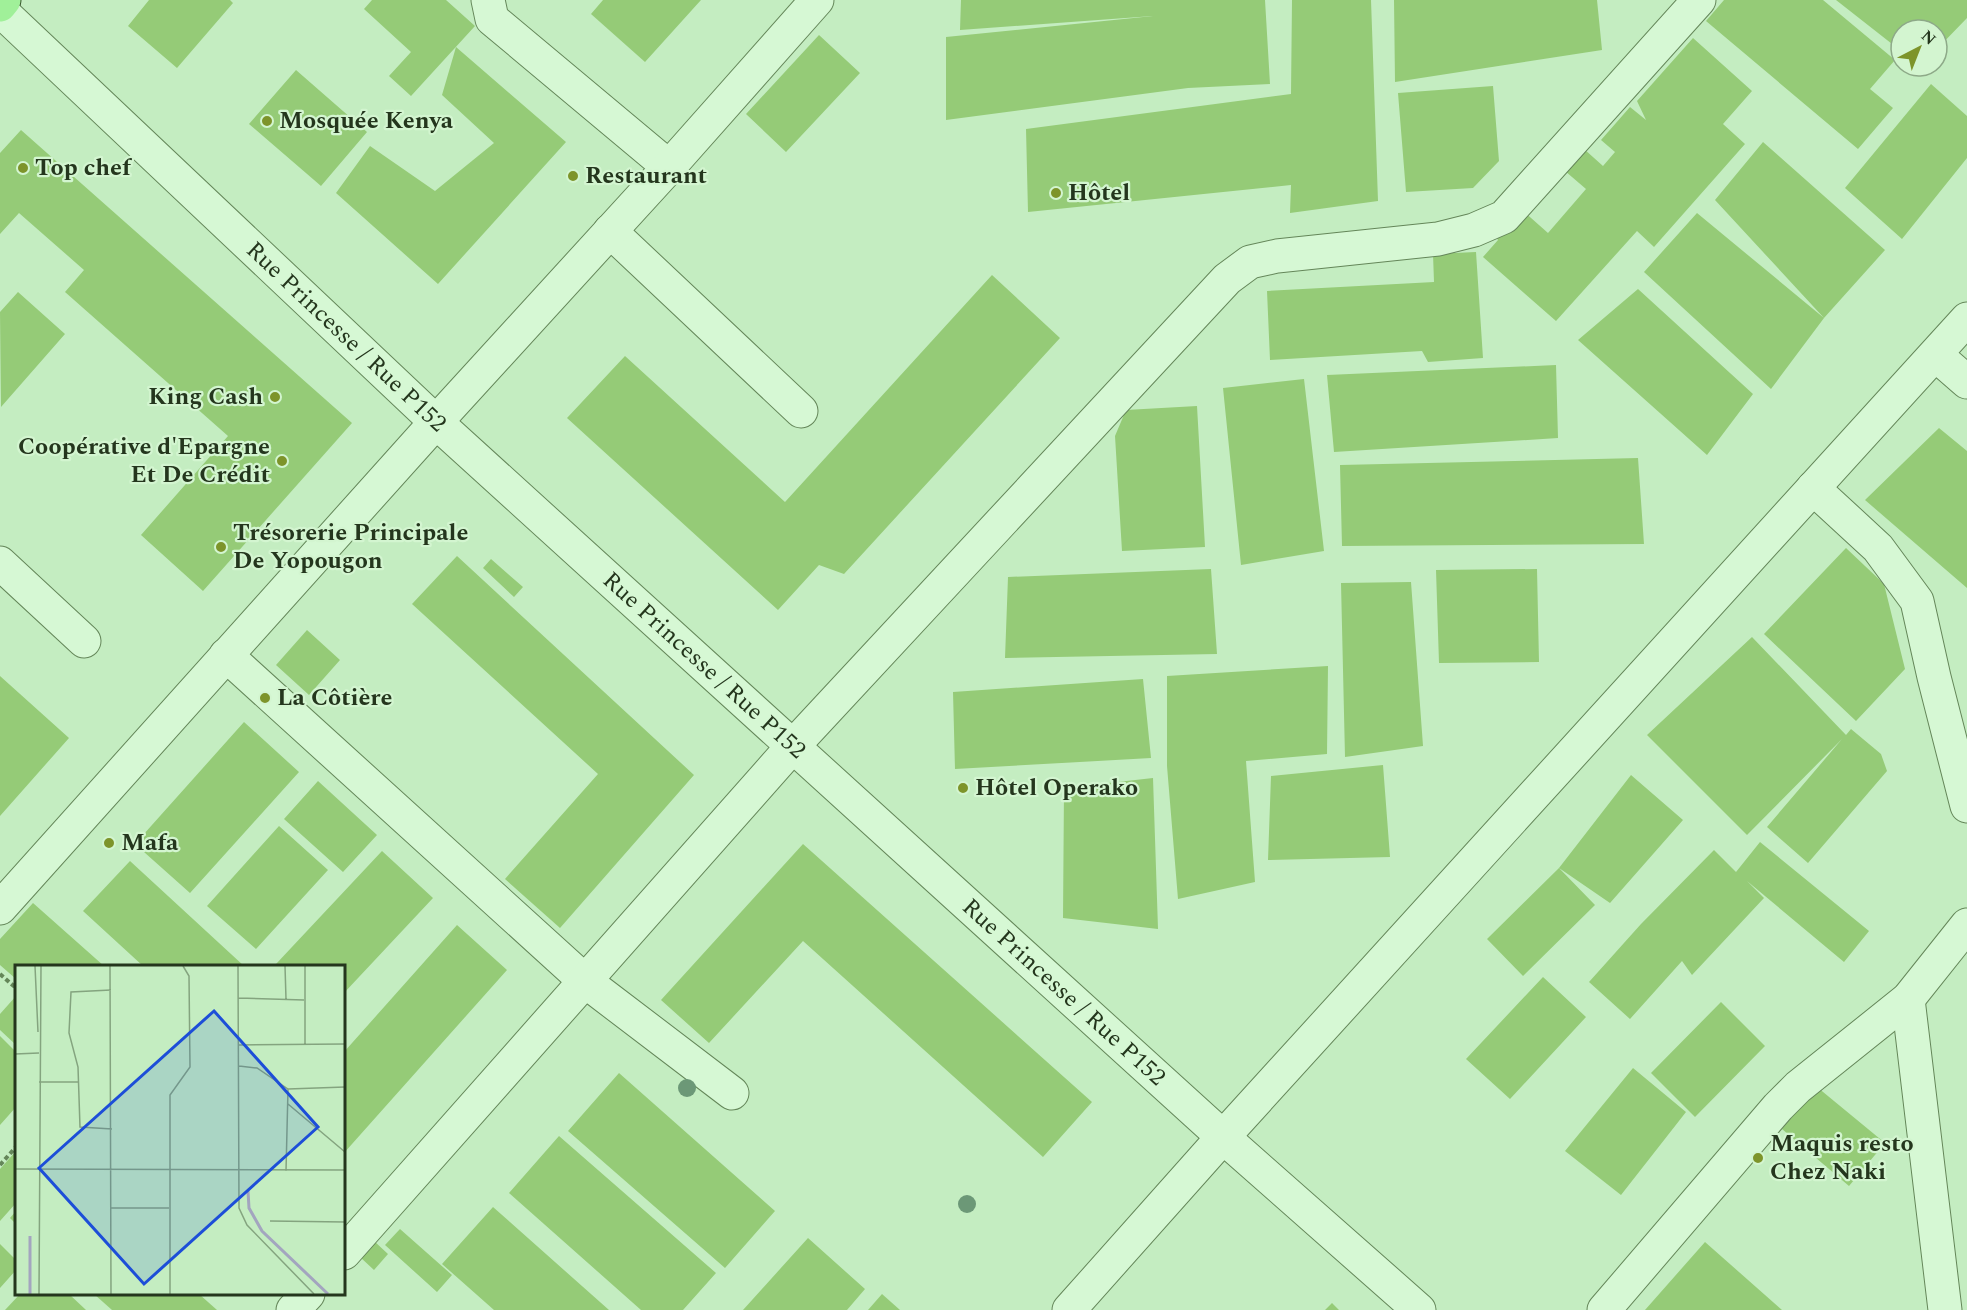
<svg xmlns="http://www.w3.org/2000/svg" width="1967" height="1310" font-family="Spectral,serif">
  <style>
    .building { fill: #95cb77 }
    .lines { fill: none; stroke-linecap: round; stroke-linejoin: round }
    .minor-casing { stroke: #648659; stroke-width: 35 }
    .major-casing { stroke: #39542d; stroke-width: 35 }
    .path { stroke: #648659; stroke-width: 4; stroke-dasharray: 4.5 3; stroke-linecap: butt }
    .minor { stroke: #d6f8d4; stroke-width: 33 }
    .major { stroke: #a0f099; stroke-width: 33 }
    .tree { fill: #6c9877 }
    .poi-dot { fill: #7d942a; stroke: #d3f5d0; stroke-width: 2 }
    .labels { text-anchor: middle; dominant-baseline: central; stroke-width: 4.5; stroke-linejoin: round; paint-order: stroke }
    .poi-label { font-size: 24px; font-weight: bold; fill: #24361d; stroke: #d3f5d0; text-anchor: start }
    .street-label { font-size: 24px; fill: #24361d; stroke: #d3f5d0 }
    .inset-river { fill: none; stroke: #a3a5bf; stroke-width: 3 }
    .inset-road { fill: none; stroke: #84a47f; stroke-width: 1.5 }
    .view { fill: #1d4ed8; fill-opacity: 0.15; stroke: #1d4ed8; stroke-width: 3 }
    .inset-edge { fill: none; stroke: #24361d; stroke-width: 3 }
  </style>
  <rect width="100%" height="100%" fill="#c4edc1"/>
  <path class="building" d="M149 0H230L233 3 177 68 128 26Z
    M372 0H446L475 26 411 96 389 76 411 52 364 9Z
    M603 0H701L645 62 591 14Z
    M961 0H1265L1270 84 1188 88 946 120V37L1153 16 960 30Z
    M1292 0H1371L1378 201 1290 213 1291 185 1028 212 1026 129 1291 94Z
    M1394 0H1597L1602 50 1395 82Z
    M1724 0H1823L1895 60 1870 89 1893 108 1858 149 1706 21Z
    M1836 0H1967V18L1937 49V30H1901V51Z
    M819 35 860 73 786 152 746 114Z
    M1693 38 1752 91 1723 124 1745 144 1654 247 1637 231 1556 321 1483 257 1498 240 1491 229 1522 210 1548 233 1586 189 1565 171 1584 149 1603 166 1615 152 1601 140 1630 107 1646 120 1637 101Z
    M456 47 566 142 438 284 336 193 370 146 435 191 494 143 442 95Z
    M296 70 367 132 321 186 249 124Z
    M1931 84 1967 116V158L1902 239 1845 188Z
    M1493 86 1499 161 1473 188 1406 192 1398 93Z
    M21 130 352 423 203 591 141 535 228 436 65 292 84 270 19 213 0 234V153Z
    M1763 142 1885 250 1824 318 1771 389 1644 272 1697 213 1824 318 1715 200Z
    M1476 252 1483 358 1428 362 1422 351 1270 360 1267 291 1434 282 1433 254Z
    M992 275 1060 338 844 574 819 565 778 610 567 418 625 356 785 502Z
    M1638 289 1753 394 1707 455 1578 340Z
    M18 292 65 334 1 407 0 312Z
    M1556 365 1558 438 1334 452 1327 375Z
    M1304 379 1324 551 1241 565 1223 388Z
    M1197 406 1205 547 1122 551 1115 436 1126 410Z
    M1939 428 1967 451V588L1865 500Z
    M1638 458 1644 544 1342 546 1340 465Z
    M1846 548 1884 584 1905 669 1856 721 1764 634Z
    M457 556 694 775 560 928 505 879 598 774 412 604Z
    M491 559 523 587 514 597 483 568Z
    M1211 569 1217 654 1005 658 1008 577Z
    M1537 569 1539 662 1439 663 1436 570Z
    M1411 582 1423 746 1345 757 1341 583Z
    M307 630 340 660 309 695 276 665Z
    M1752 637 1846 735 1851 729 1881 754 1887 771 1808 863 1767 827 1842 739 1747 835 1647 735Z
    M1328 666 1327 754 1246 761 1255 882 1178 899 1167 766V676Z
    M0 676 69 738 0 816Z
    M1143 679 1151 758 955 769 953 692Z
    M244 722 299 772 190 893 135 844Z
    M1383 765 1390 857 1268 860 1271 776Z
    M1631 775 1683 820 1610 903 1559 868Z
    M1153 778 1158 929 1063 918 1064 788Z
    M318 781 377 835 343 872 284 819Z
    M279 826 328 870 256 949 207 906Z
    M1760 842 1869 931 1844 962 1747 881 1764 898 1692 975 1682 961 1630 1019 1589 982 1641 924 1714 850 1736 872Z
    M803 844 1092 1102 1043 1157 803 941 709 1043 661 1000Z
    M382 851 433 898 344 993V966H279L276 964Z
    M130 861 244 966H143L83 911Z
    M1559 868 1595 905 1523 976 1487 939Z
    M33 903 104 966H16V979L0 965V939Z
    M457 925 507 970 344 1153V1052Z
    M1543 977 1586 1017 1510 1099 1466 1059Z
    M16 996V1045L0 1030V1014Z
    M1721 1002 1765 1046 1695 1117 1651 1073Z
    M0 1036 16 1052V1107L0 1125Z
    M1633 1068 1686 1112 1621 1195 1565 1151Z
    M619 1073 775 1211 725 1268 568 1131Z
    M1817 1087 1885 1143 1849 1186 1782 1129Z
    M559 1136 716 1273 683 1310H641L509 1193Z
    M16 1151V1203L0 1221V1169Z
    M493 1207 609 1310H494L442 1264Z
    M16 1211V1224L10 1218Z
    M400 1229 452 1275 437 1292 385 1245Z
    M808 1238 865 1289 847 1310H743Z
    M374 1241 388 1254 374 1270 360 1257Z
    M1705 1242 1782 1310H1645Z
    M0 1244 16 1260V1270L0 1288Z
    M20 1294H69L86 1310H5Z
    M94 1294H199L217 1310H112Z
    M882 1294 900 1310H868Z
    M1332 1303 1339 1310H1325Z"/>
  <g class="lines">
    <defs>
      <g id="minor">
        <path d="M488 0 492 19 669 167"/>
        <path id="s1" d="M0 10 436 422 1223 1137 1419 1310"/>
        <path d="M610 231 801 411"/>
        <path d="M1936 355 1967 382"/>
        <path d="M1813 488 1878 548 1917 601 1934 677 1967 806"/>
        <path d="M0 563 84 641"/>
        <path d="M226 655 585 981 732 1093"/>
        <path d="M0 908 436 422 669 167 817 0"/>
        <path d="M1908 999 1945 1310"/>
        <path d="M344 1253 793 746 1227 279 1250 262 1277 256 1438 239 1474 230 1504 217 1699 0"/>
        <path d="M293 1310 308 1294"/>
        <path d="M1069 1310 1223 1137 1967 319"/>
        <path d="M1604 1310 1778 1107 1798 1087 1908 999 1967 925"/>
      </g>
      <path id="major" d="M0 5 4 0"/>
    </defs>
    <use href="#minor" class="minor-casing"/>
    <use href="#major" class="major-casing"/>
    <path class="path" d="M0 974 16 988
      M0 1165 16 1147"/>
    <use href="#minor" class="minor"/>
    <use href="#major" class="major"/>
  </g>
  <g class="tree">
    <circle cx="687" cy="1088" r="9"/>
    <circle cx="967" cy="1204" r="9"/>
  </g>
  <g class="poi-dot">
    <circle cx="267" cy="121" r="6"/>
    <circle cx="23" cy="168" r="6"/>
    <circle cx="573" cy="176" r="6"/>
    <circle cx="1056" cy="193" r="6"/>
    <circle cx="275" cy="397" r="6"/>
    <circle cx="282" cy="461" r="6"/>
    <circle cx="221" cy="547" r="6"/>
    <circle cx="265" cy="698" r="6"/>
    <circle cx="963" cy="788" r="6"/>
    <circle cx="109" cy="843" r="6"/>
    <circle cx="1758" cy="1158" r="6"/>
  </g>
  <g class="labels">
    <g class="poi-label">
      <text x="279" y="121">Mosquée Kenya</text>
      <text x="35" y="168">Top chef</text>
      <text x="585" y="176">Restaurant</text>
      <text x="1068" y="193">Hôtel</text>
      <text x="263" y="397" text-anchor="end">King Cash</text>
      <text x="270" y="447" text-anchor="end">Coopérative d'Epargne<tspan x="270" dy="28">Et De Crédit</tspan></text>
      <text x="233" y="533">Trésorerie Principale<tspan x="233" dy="28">De Yopougon</tspan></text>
      <text x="277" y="698">La Côtière</text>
      <text x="975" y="788">Hôtel Operako</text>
      <text x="121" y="843">Mafa</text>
      <text x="1770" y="1144">Maquis resto<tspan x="1770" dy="28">Chez Naki</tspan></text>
    </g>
    <g class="street-label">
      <text stroke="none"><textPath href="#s1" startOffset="476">Rue Princesse / Rue P152</textPath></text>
      <text stroke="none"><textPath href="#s1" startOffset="962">Rue Princesse / Rue P152</textPath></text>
      <text stroke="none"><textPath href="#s1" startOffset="1448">Rue Princesse / Rue P152</textPath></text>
    </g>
  </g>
  <g transform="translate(15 965)">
    <rect width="330" height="330" fill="#c4edc1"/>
    <path class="inset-river" d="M233 226 234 243 247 266 313 329M15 271V329"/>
    <path class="inset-road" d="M20 1 23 67M95 1 96 329M223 1 224 243 232 260 299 329M270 1 271 34M290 1V79M96 25 56 27 54 68 63 102 65 162 97 164M223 33 289 35M224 80 330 79M0 89 24 88M224 101 242 103 273 124 330 122M24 117H63M273 139 330 187M0 204 330 205M271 206 273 124M96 243H154M255 256 330 257M24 329 26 1M155 329V130L175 102 174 11 168 1"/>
    <path class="view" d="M199 46 303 162 129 319 24 203Z"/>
    <rect width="330" height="330" class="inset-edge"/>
  </g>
  <g transform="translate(1919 48) rotate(42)"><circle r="28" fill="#d3f5d0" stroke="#8da988" stroke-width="1.5"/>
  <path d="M0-4.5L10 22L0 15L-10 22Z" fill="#7d942a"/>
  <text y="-9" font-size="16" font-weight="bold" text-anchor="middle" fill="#24361d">N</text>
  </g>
</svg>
